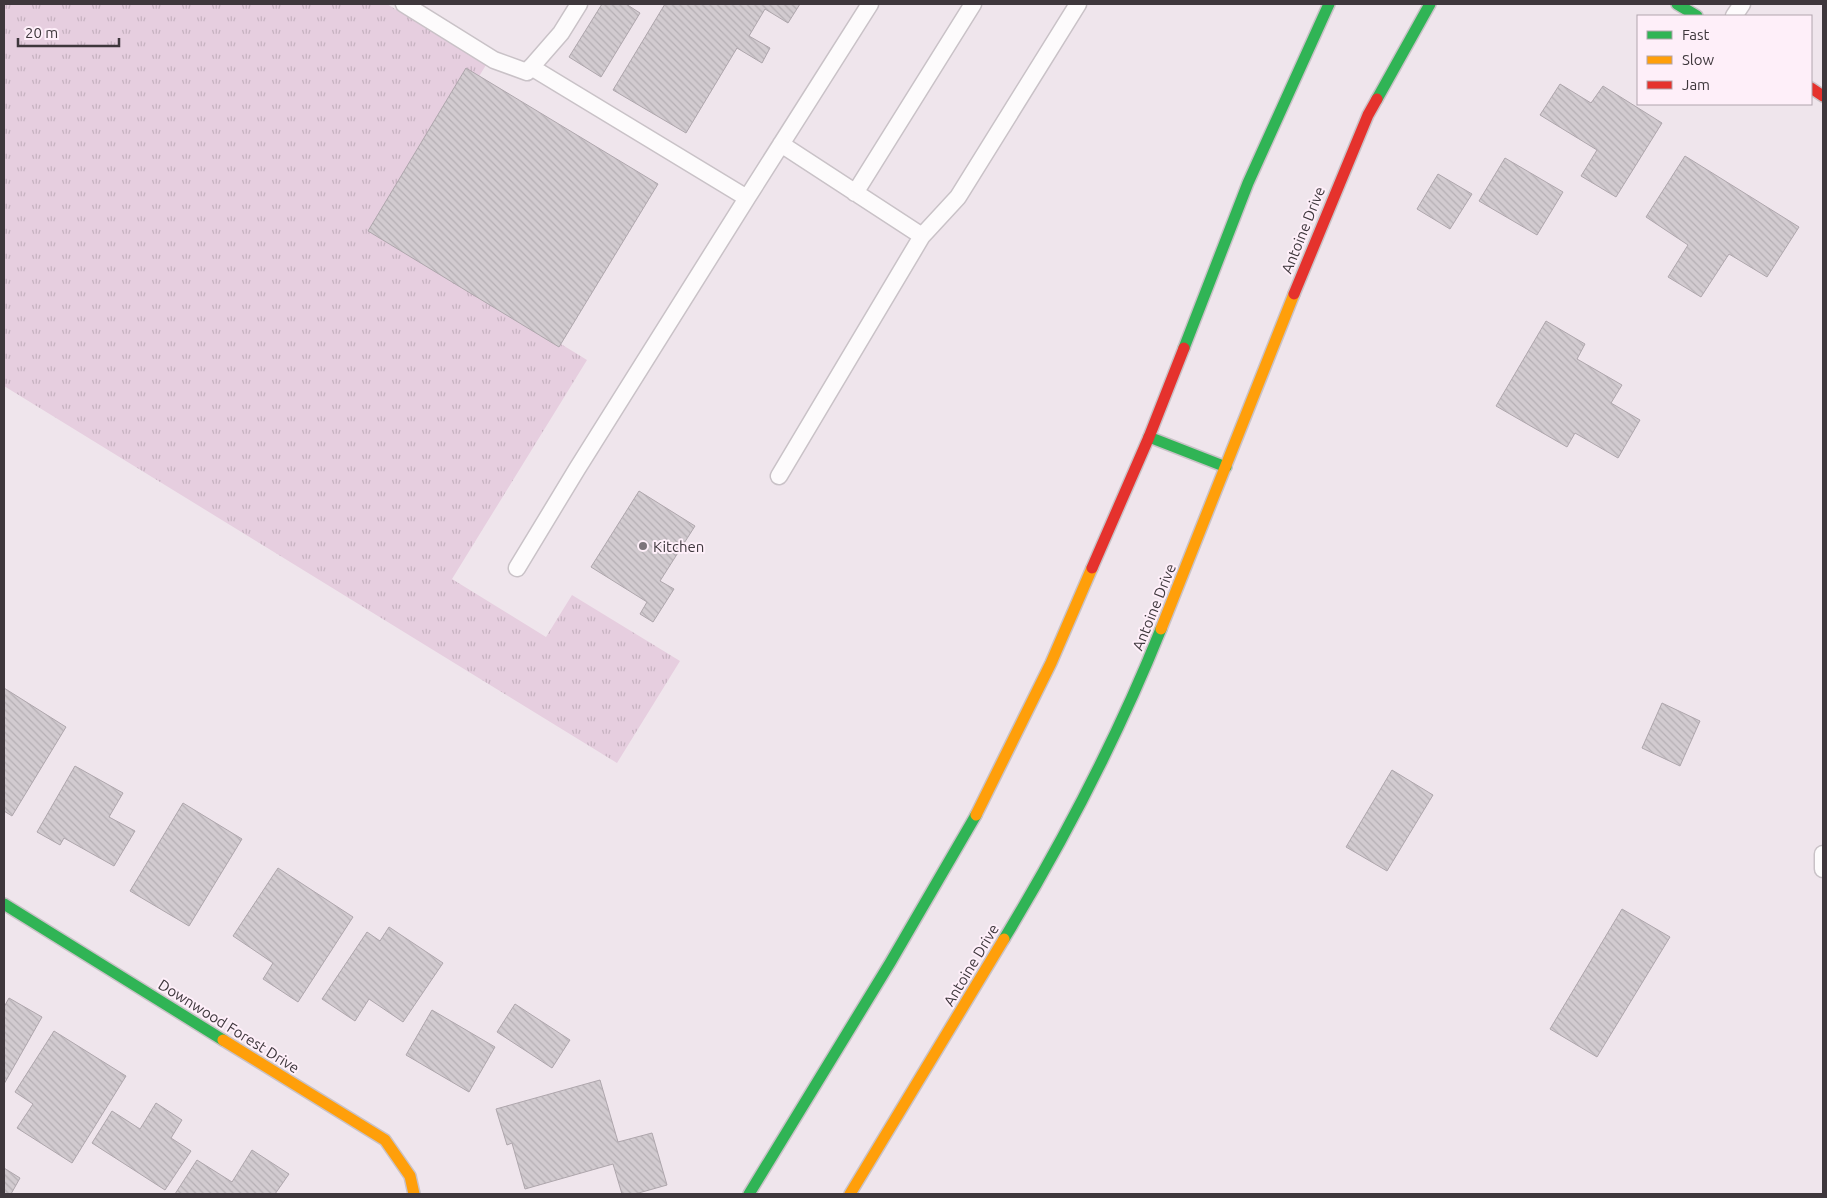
<svg xmlns="http://www.w3.org/2000/svg" width="1827" height="1198" font-family="Ubuntu,sans-serif">
  <style>
    .grass { fill: url(#grass-tufts) }
    .building { fill: url(#building-back-hatch); stroke: #aea6ac }
    .lines { fill: none; stroke-linecap: round; stroke-linejoin: round }
    .lane-casing { stroke: #c9c2c7; stroke-width: 19 }
    .fast-casing { stroke: #c9c2c7; stroke-width: 14 }
    .slow-casing { stroke: #c9c2c7; stroke-width: 14 }
    .jam-casing { stroke: #c9c2c7; stroke-width: 14 }
    .lane { stroke: #fdfbfc; stroke-width: 16 }
    .fast { stroke: #30b455; stroke-width: 11 }
    .slow { stroke: #ff9f0a; stroke-width: 11 }
    .jam { stroke: #e5322d; stroke-width: 11 }
    .poi-dot { fill: #7c747a; stroke: #feeff9; stroke-width: 2 }
    .labels { text-anchor: middle; dominant-baseline: central; stroke-width: 4; stroke-linejoin: round; paint-order: stroke }
    .street-label { font-size: 15px; fill: #3e373c; stroke: #feeff9 }
    .poi-label { font-size: 15px; fill: #3e373c; stroke: #feeff9; text-anchor: start }
  </style>
  <defs>
    <pattern id="grass-tufts" width="24" height="20" patternUnits="userSpaceOnUse" patternTransform="scale(1.25)"><rect width="24" height="20" fill="#e6cedf"/><path d="M3 7l-1-3M5 7V3M7 7l1-3M15 17l-1-3M17 17v-4M19 17l1-3" fill="none" stroke="#c6b2c0"/></pattern>
    <pattern id="building-back-hatch" width="6" height="6" patternUnits="userSpaceOnUse" patternTransform="scale(1.25)"><rect width="6" height="6" fill="#d2cbd0"/><path d="M-1 5l2 2M0 0l6 6M5-1l2 2" fill="none" stroke="#b5afb4"/></pattern>
  </defs>
  <rect width="100%" height="100%" fill="#efe5ec"/>
  <path class="grass" d="M4 4H387L486 65 382 234 587 360 452 579 546 637 572 595 680 661 617 763 4 386Z"/>
  <path class="building" d="M602 4H626L640 13 601 77 569 57Z
    M665 4H800L788 23 765 9 749 36 770 48 762 63 737 48 686 133 613 90Z
    M466 68 658 184 559 347 368 231Z
    M1560 84 1591 103 1603 86 1662 123 1616 197 1581 176 1597 150 1540 115Z
    M1685 156 1799 227 1767 277 1729 254 1701 297 1668 277 1688 245 1646 217Z
    M1505 158 1563 192 1537 235 1479 201Z
    M1438 174 1472 194 1450 229 1417 209Z
    M1546 321 1585 344 1577 359 1622 385 1611 403 1640 420 1618 458 1575 433 1567 447 1496 406Z
    M639 491 695 526 660 581 674 589 653 622 640 614 647 602 591 567Z
    M4 688 66 727 12 816 4 811Z
    M1662 703 1700 721 1680 766 1642 748Z
    M75 766 123 793 109 817 135 831 114 866 64 838 60 845 37 832Z
    M1392 770 1433 795 1387 871 1346 847Z
    M183 803 242 839 189 926 130 891Z
    M278 868 353 917 298 1002 263 979 273 963 233 936Z
    M1622 909 1670 937 1597 1057 1550 1029Z
    M389 927 443 963 403 1022 369 999 355 1021 322 999 367 932 380 941Z
    M9 998 42 1017 4 1084V1007Z
    M515 1004 570 1040 552 1068 497 1032Z
    M432 1010 495 1047 469 1092 406 1055Z
    M54 1031 126 1076 72 1163 17 1128 33 1104 15 1092Z
    M600 1080 618 1142 652 1133 667 1185 635 1194H622L613 1164 525 1189 512 1143 507 1145 496 1109Z
    M156 1103 182 1120 171 1138 191 1151 165 1190 92 1143 112 1111 140 1129Z
    M252 1150 289 1174 275 1194H175L197 1160 232 1182Z
    M4 1168 20 1178 11 1194H4Z"/>
  <g class="lines">
    <defs>
      <path id="lane" d="M404 4 494 60 527 72 561 33 579 4
        M1734 16 1742 4
        M781 144 922 236
        M855 193 973 4
        M747 198 870 4
        M779 476 922 236 958 197 1078 4
        M517 568 577 469 747 198 531 67
        M1823 854V869"/>
      <path id="fast" d="M1677 4 1697 16
        M1377 99 1430 4
        M1184 348 1248 183 1329 4
        M1149 437 1226 467
        M4 904 223 1040
        M1004 939C1064 840 1118 736 1161 629
        M749 1194 890 963 976 815"/>
      <path id="slow" d="M1161 629 1294 294
        M976 815 1051 663 1092 568
        M223 1040 385 1140 410 1176 414 1194
        M850 1194 1004 939"/>
      <path id="jam" d="M1811 88 1823 96
        M1294 294 1368 115 1377 99
        M1092 568 1149 437 1184 348"/>
    </defs>
    <use href="#lane" class="lane-casing"/>
    <use href="#fast" class="fast-casing"/>
    <use href="#slow" class="slow-casing"/>
    <use href="#jam" class="jam-casing"/>
    <use href="#lane" class="lane"/>
    <use href="#fast" class="fast"/>
    <use href="#slow" class="slow"/>
    <use href="#jam" class="jam"/>
  </g>
  <circle class="poi-dot" cx="643" cy="546" r="5"/>
  <g class="labels">
    <g class="street-label">
      <text transform="translate(1303 230) rotate(-68)">Antoine Drive</text>
      <text transform="translate(1154 607) rotate(-68)">Antoine Drive</text>
      <text transform="translate(971 965) rotate(-59)">Antoine Drive</text>
      <text transform="translate(229 1026) rotate(32)">Downwood Forest Drive</text>
    </g>
    <g class="poi-label">
      <text x="653" y="546">Kitchen</text>
    </g>
  </g>
  <rect width="1827" height="1198" fill="none" stroke="#3e373c" stroke-width="10"/>
  <rect x="1637" y="15" width="175" height="90" fill="#feeff9" stroke="#b1a5ad"/>
  <rect x="1647" y="31" width="25" height="8" fill="#30b455" stroke="#b1a5ad"/>
  <text x="1682" y="40" font-size="15" fill="#3e373c">Fast</text>
  <rect x="1647" y="56" width="25" height="8" fill="#ff9f0a" stroke="#b1a5ad"/>
  <text x="1682" y="65" font-size="15" fill="#3e373c">Slow</text>
  <rect x="1647" y="81" width="25" height="8" fill="#e5322d" stroke="#b1a5ad"/>
  <text x="1682" y="90" font-size="15" fill="#3e373c">Jam</text>
  <path d="M18 38v8h101v-8" fill="none" stroke="#3e373c" stroke-width="2.5"/>
  <text x="25" y="38" font-size="15" fill="#3e373c" stroke="#feeff9" stroke-width="4" paint-order="stroke">20 m</text>
</svg>
